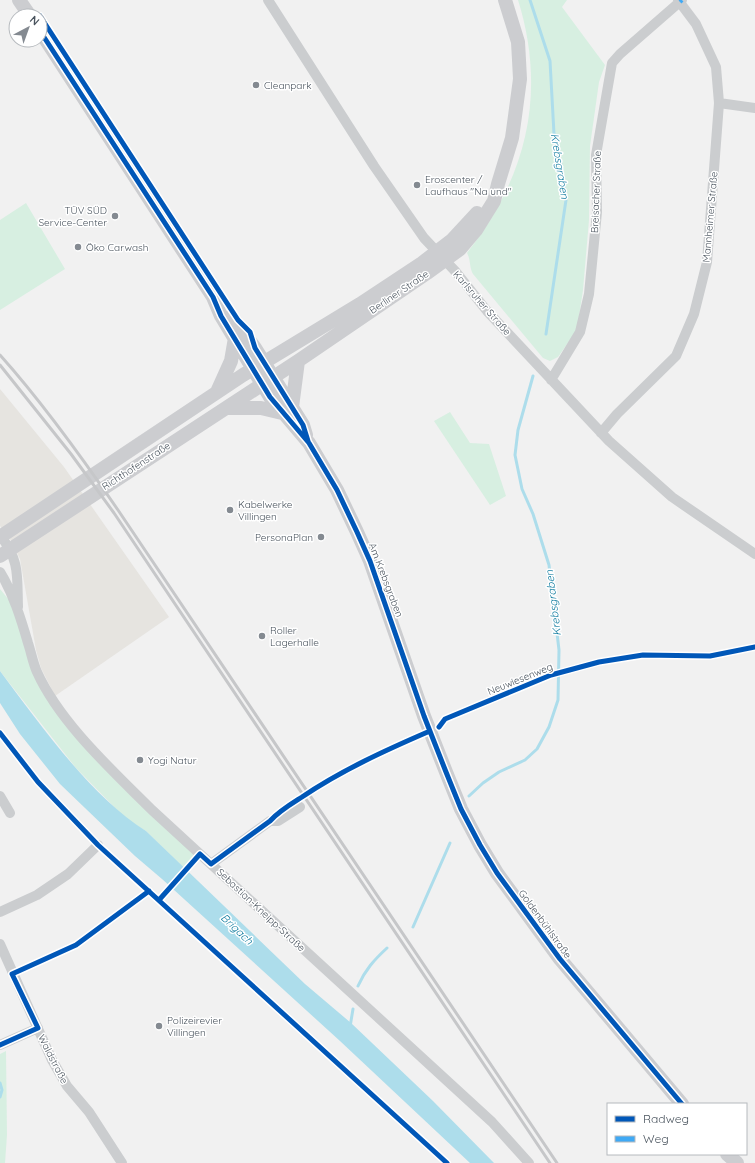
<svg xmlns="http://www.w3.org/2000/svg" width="755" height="1163" font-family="Quicksand,sans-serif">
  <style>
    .commercial { fill: #e6e4e0 }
    .green { fill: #d7efe1 }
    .water { fill: #adddeb }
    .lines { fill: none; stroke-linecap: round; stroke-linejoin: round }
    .stream { stroke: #adddeb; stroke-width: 3 }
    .street { stroke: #cbcdcf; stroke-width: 10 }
    .secondary { stroke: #cccdd0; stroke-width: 14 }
    .rail { stroke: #c6c7c9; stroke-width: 3 }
    .quiet { stroke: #3fa9f5; stroke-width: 4; stroke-dasharray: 8 4; stroke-linecap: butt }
    .cycleway-casing { stroke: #fff; stroke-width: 8 }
    .cycleway { stroke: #0057b8; stroke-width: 5 }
    .poi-dot { fill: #848a91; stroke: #fff; stroke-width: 1.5 }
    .labels { text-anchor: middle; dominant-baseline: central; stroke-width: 3; stroke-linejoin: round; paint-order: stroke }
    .poi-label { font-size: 10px; fill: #49535d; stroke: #fff; text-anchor: start }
    .street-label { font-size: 10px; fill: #49535d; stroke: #fff }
    .water-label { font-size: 11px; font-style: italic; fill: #127da0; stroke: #fff }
  </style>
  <rect width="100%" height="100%" fill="#f1f1f1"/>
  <path class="commercial" d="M0 389 64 467 169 617 55 696 41 668 36 650 20 559 9 537 0 526Z"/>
  <path class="green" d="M518 0H567L562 7 605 65 599 82 590 146 589 220 583 290 577 330 558 357 550 361 543 358 473 274C469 267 471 260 467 253 527 177 547 93 518 0Z
    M26 203 65 269 0 310V220Z
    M450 412 470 443 489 444 506 496 490 505 434 421Z
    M0 589 18 611 37 671 63 715 200 854 185 869 146 831 126 819 76 768 0 671Z
    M6 1051 7 1135 5 1163H0V1054Z"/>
  <path class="water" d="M0 671C39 723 91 797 146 831L305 984 351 1023 433 1101 494 1163H470L340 1041 162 879 135 856 60 784 20 734 0 703Z"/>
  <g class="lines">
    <path class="stream" d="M530 0 550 61 554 134 562 169 566 200 546 334
      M469 796 483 783 499 772 525 760 537 749 549 727 558 700 559 650 549 565 533 514 522 489 515 455 518 430 533 376
      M413 927 450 843
      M358 986C365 970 374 960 387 948
      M350 1027 353 1009
      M0 1083 2 1090 0 1097"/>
    <path class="street" d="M268 0 374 166 424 238 456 272 487 311 609 441 672 497 755 554
      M719 103 755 108
      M551 380 580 332 589 294 597 212 596 155 612 63 620 54 682 0
      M601 433 617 414 676 356 694 314 707 262 719 103 716 67 696 24 678 0
      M0 535C20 561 17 575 18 607
      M0 572C13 593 21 619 28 643 31 652 33 663 37 672 60 723 113 771 152 810L492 1122 529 1163
      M0 796 10 813
      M211 864 270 821H278L300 807
      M0 912 37 895 68 874 98 845
      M0 944 52 1060 67 1086 89 1112 122 1163
      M0 1045 38 1028"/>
    <path class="secondary" d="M19 0 30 16
      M40 31 213 297 221 316 270 397 309 443 337 490 357 532 370 561 424 716 446 772 461 809 480 845 497 873 560 959 682 1104
      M231 316 255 348 303 425 306 435
      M217 392 231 361 235 338
      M292 407 298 361
      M229 408H261L282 413
      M0 537 243 375 360 304 422 263 452 240 477 213
      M0 556 298 361 427 273 460 249 476 230 494 201 498 184 512 138 520 79 519 60 518 42 505 0
      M727 1154 737 1163"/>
    <path class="rail" d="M0 355C43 403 81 456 118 510L557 1163
      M0 365 71 454 114 513 550 1163"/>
    <path class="quiet" d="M680 2 682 0"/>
    <defs>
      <path id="cycleway" d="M40 16 238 320 250 332 255 348 303 425 308 441
        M40 31 213 297 221 316 270 397 309 443 337 490 357 532 370 561 424 716 446 772 461 809 480 845 497 873 560 959 682 1104
        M439 727 445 719 551 675 599 662 643 655 710 656 755 647
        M0 733 38 782 98 845 447 1163
        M159 900 200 854 211 864 270 821C279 811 291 804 302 797 342 770 386 750 430 731
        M0 1045 38 1028 12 974 76 945 149 891"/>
    </defs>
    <use href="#cycleway" class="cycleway-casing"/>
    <use href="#cycleway" class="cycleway"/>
  </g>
  <g class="poi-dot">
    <circle cx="256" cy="85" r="4"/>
    <circle cx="417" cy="185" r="4"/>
    <circle cx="115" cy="216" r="4"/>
    <circle cx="78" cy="247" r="4"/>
    <circle cx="230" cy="510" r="4"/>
    <circle cx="321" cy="537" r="4"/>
    <circle cx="262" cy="636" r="4"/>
    <circle cx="140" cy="760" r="4"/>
    <circle cx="159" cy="1026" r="4"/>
  </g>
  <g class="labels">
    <g class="poi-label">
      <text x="264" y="85">Cleanpark</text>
      <text x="425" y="179">Eroscenter /<tspan x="425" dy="12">Laufhaus "Na und"</tspan></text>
      <text x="107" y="210" text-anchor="end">TÜV SÜD<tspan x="107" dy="12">Service-Center</tspan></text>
      <text x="86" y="247">Öko Carwash</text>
      <text x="238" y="504">Kabelwerke<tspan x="238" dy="12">Villingen</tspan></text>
      <text x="313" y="537" text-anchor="end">PersonaPlan</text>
      <text x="270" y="630">Roller<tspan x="270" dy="12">Lagerhalle</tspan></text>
      <text x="148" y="760">Yogi Natur</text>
      <text x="167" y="1020">Polizeirevier<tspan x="167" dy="12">Villingen</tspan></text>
    </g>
    <g class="street-label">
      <text transform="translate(596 192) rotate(-88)">Breisacher Straße</text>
      <text transform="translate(710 217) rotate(-85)">Mannheimer Straße</text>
      <text transform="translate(399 292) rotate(-34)">Berliner Straße</text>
      <text transform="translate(482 303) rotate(49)">Karlsruher Straße</text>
      <text transform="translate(136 466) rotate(-33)">Richthofenstraße</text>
      <text transform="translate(386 580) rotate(69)">Am Krebsgraben</text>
      <text transform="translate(520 679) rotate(-22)">Neuwiesenweg</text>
      <text transform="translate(261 910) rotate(43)">Sebastian-Kneipp-Straße</text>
      <text transform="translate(545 924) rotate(54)">Goldenbühlstraße</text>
      <text transform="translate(53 1059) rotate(63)">Waldstraße</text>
    </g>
    <g class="water-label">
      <text transform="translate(560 166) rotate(81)">Krebsgraben</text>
      <text transform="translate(553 603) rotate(-97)">Krebsgraben</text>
      <text transform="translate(237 929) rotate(43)">Brigach</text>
    </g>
  </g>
  <rect x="607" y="1103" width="140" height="52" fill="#ffffff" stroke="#b6babe"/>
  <rect x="615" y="1116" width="20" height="6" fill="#0057b8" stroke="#b6babe"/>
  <text x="643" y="1123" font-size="12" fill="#49535d">Radweg</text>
  <rect x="615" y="1136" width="20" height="6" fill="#3fa9f5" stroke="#b6babe"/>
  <text x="643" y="1143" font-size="12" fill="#49535d">Weg</text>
  <g transform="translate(28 28) rotate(41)"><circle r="19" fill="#ffffff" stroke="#b6babe"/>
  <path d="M0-3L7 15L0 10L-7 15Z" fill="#848a91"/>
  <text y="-6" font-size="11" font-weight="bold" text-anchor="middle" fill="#49535d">N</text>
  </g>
</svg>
